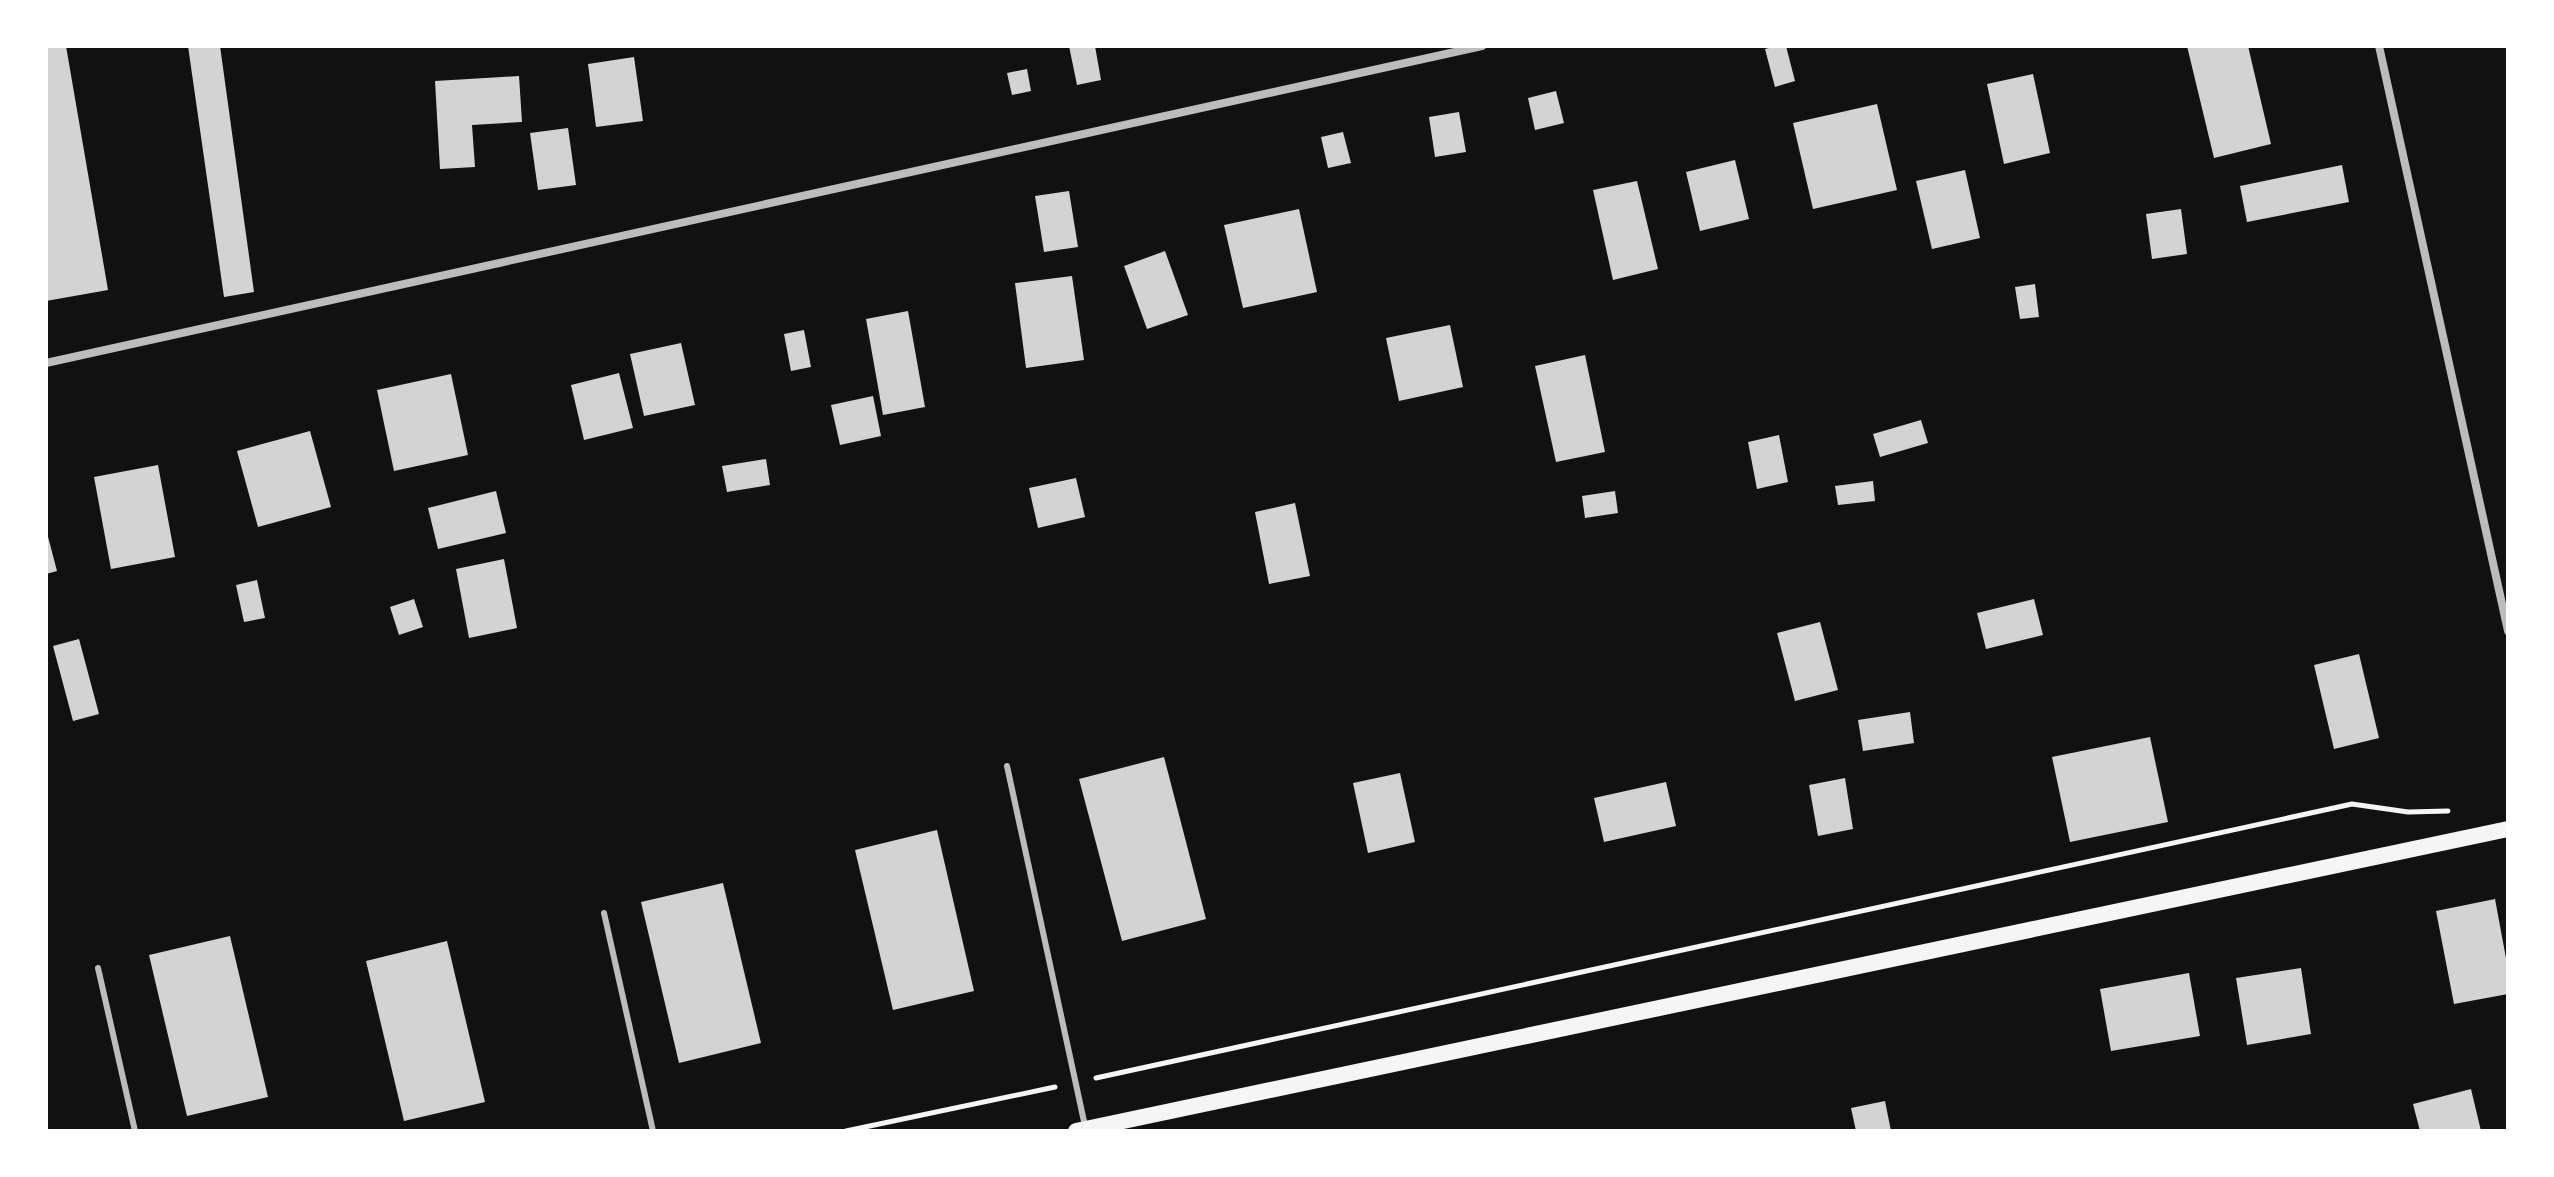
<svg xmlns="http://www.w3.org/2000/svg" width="2554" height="1177" font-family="Overpass,sans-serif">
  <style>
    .building { fill: #d3d3d3 }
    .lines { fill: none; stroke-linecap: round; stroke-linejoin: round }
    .path { stroke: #f5f5f5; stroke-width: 5 }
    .service { stroke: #bcbcbc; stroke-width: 6 }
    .minor { stroke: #bcbcbc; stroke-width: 8 }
    .secondary { stroke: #f5f5f5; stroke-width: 16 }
  </style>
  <rect width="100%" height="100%" fill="#111"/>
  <path class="building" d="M46 46H66L108 290 46 301Z
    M188 46H220L254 292 224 297Z
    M1069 46H1095L1101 80 1077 85Z
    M1777 46H1786L1795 81 1775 87 1765 49Z
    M2187 46H2248L2271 144 2214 158Z
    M634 57 643 121 596 127 588 64Z
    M1027 69 1031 91 1012 95 1007 73Z
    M2033 74 2050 153 2004 164 1987 84Z
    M519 76 522 122 472 125 475 167 440 169 435 81Z
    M1556 91 1564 123 1535 130 1528 98Z
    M1877 104 1897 190 1813 209 1793 123Z
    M1459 112 1466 152 1435 157 1429 117Z
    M568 128 576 185 538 190 530 133Z
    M1343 132 1351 163 1328 168 1321 137Z
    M1735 160 1749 219 1700 231 1686 172Z
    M2342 165 2349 202 2247 222 2240 186Z
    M1965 170 1980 238 1932 249 1916 181Z
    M1637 181 1658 269 1613 280 1593 190Z
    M1069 191 1078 247 1044 252 1035 196Z
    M1299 209 1317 292 1243 308 1224 225Z
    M2181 209 2187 254 2152 259 2146 214Z
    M1165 251 1188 315 1147 329 1124 266Z
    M1072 276 1084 360 1026 368 1015 283Z
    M2035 284 2039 317 2020 319 2015 287Z
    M908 311 925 407 883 415 866 319Z
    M1450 325 1463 387 1399 401 1386 338Z
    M804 330 811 367 791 371 784 334Z
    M681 343 695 405 644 416 630 354Z
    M1585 355 1605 452 1556 462 1535 366Z
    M619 373 633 428 584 440 571 385Z
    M451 374 468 455 394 471 377 390Z
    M873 396 881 436 840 445 831 405Z
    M1921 420 1928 443 1880 457 1873 434Z
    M310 431 331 507 258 527 237 451Z
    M1779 435 1788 482 1757 489 1748 442Z
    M766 459 770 485 727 492 722 466Z
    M158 465 175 557 111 569 94 477Z
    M1076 478 1085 517 1038 528 1029 488Z
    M1873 481 1875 501 1838 505 1835 486Z
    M496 491 506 533 438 549 428 508Z
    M1615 491 1618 513 1585 518 1582 496Z
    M1295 503 1310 576 1269 584 1255 512Z
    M46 529 57 571 46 574Z
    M504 559 517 628 469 638 456 569Z
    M257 580 265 618 244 622 236 585Z
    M414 599 423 627 399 635 390 607Z
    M2034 599 2043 635 1986 649 1977 613Z
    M1820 622 1838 690 1795 701 1777 633Z
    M79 639 99 714 73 721 53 646Z
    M2359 654 2379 738 2334 749 2314 665Z
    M1910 712 1914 743 1863 751 1858 720Z
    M2150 737 2168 822 2070 842 2052 757Z
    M1164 757 1206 919 1122 941 1079 779Z
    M1400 773 1415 842 1368 853 1353 783Z
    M1845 778 1853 829 1818 836 1809 785Z
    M1666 782 1676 826 1604 842 1594 798Z
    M937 830 974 991 893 1010 855 850Z
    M723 883 761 1043 679 1063 641 902Z
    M2495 899 2508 969V994L2454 1004 2436 911Z
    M230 936 268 1097 187 1116 149 955Z
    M447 941 485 1102 404 1121 366 961Z
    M2301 968 2311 1034 2247 1045 2236 978Z
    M2189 973 2200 1036 2111 1051 2100 989Z
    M2471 1089 2481 1131H2420L2413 1104Z
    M1885 1101 1891 1131H1856L1851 1108Z"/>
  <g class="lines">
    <path class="path" d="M1096 1078 2352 804 2408 812 2448 811
      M846 1131 1055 1087"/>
    <path class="service" d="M1007 766 1085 1126
      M604 913 653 1131
      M98 968 135 1131"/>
    <path class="minor" d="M2379 46 2508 631
      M46 363 1482 46"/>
    <path class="secondary" d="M1076 1131 2508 829"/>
  </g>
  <rect width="2554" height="1177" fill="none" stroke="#ffffff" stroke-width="96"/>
</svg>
